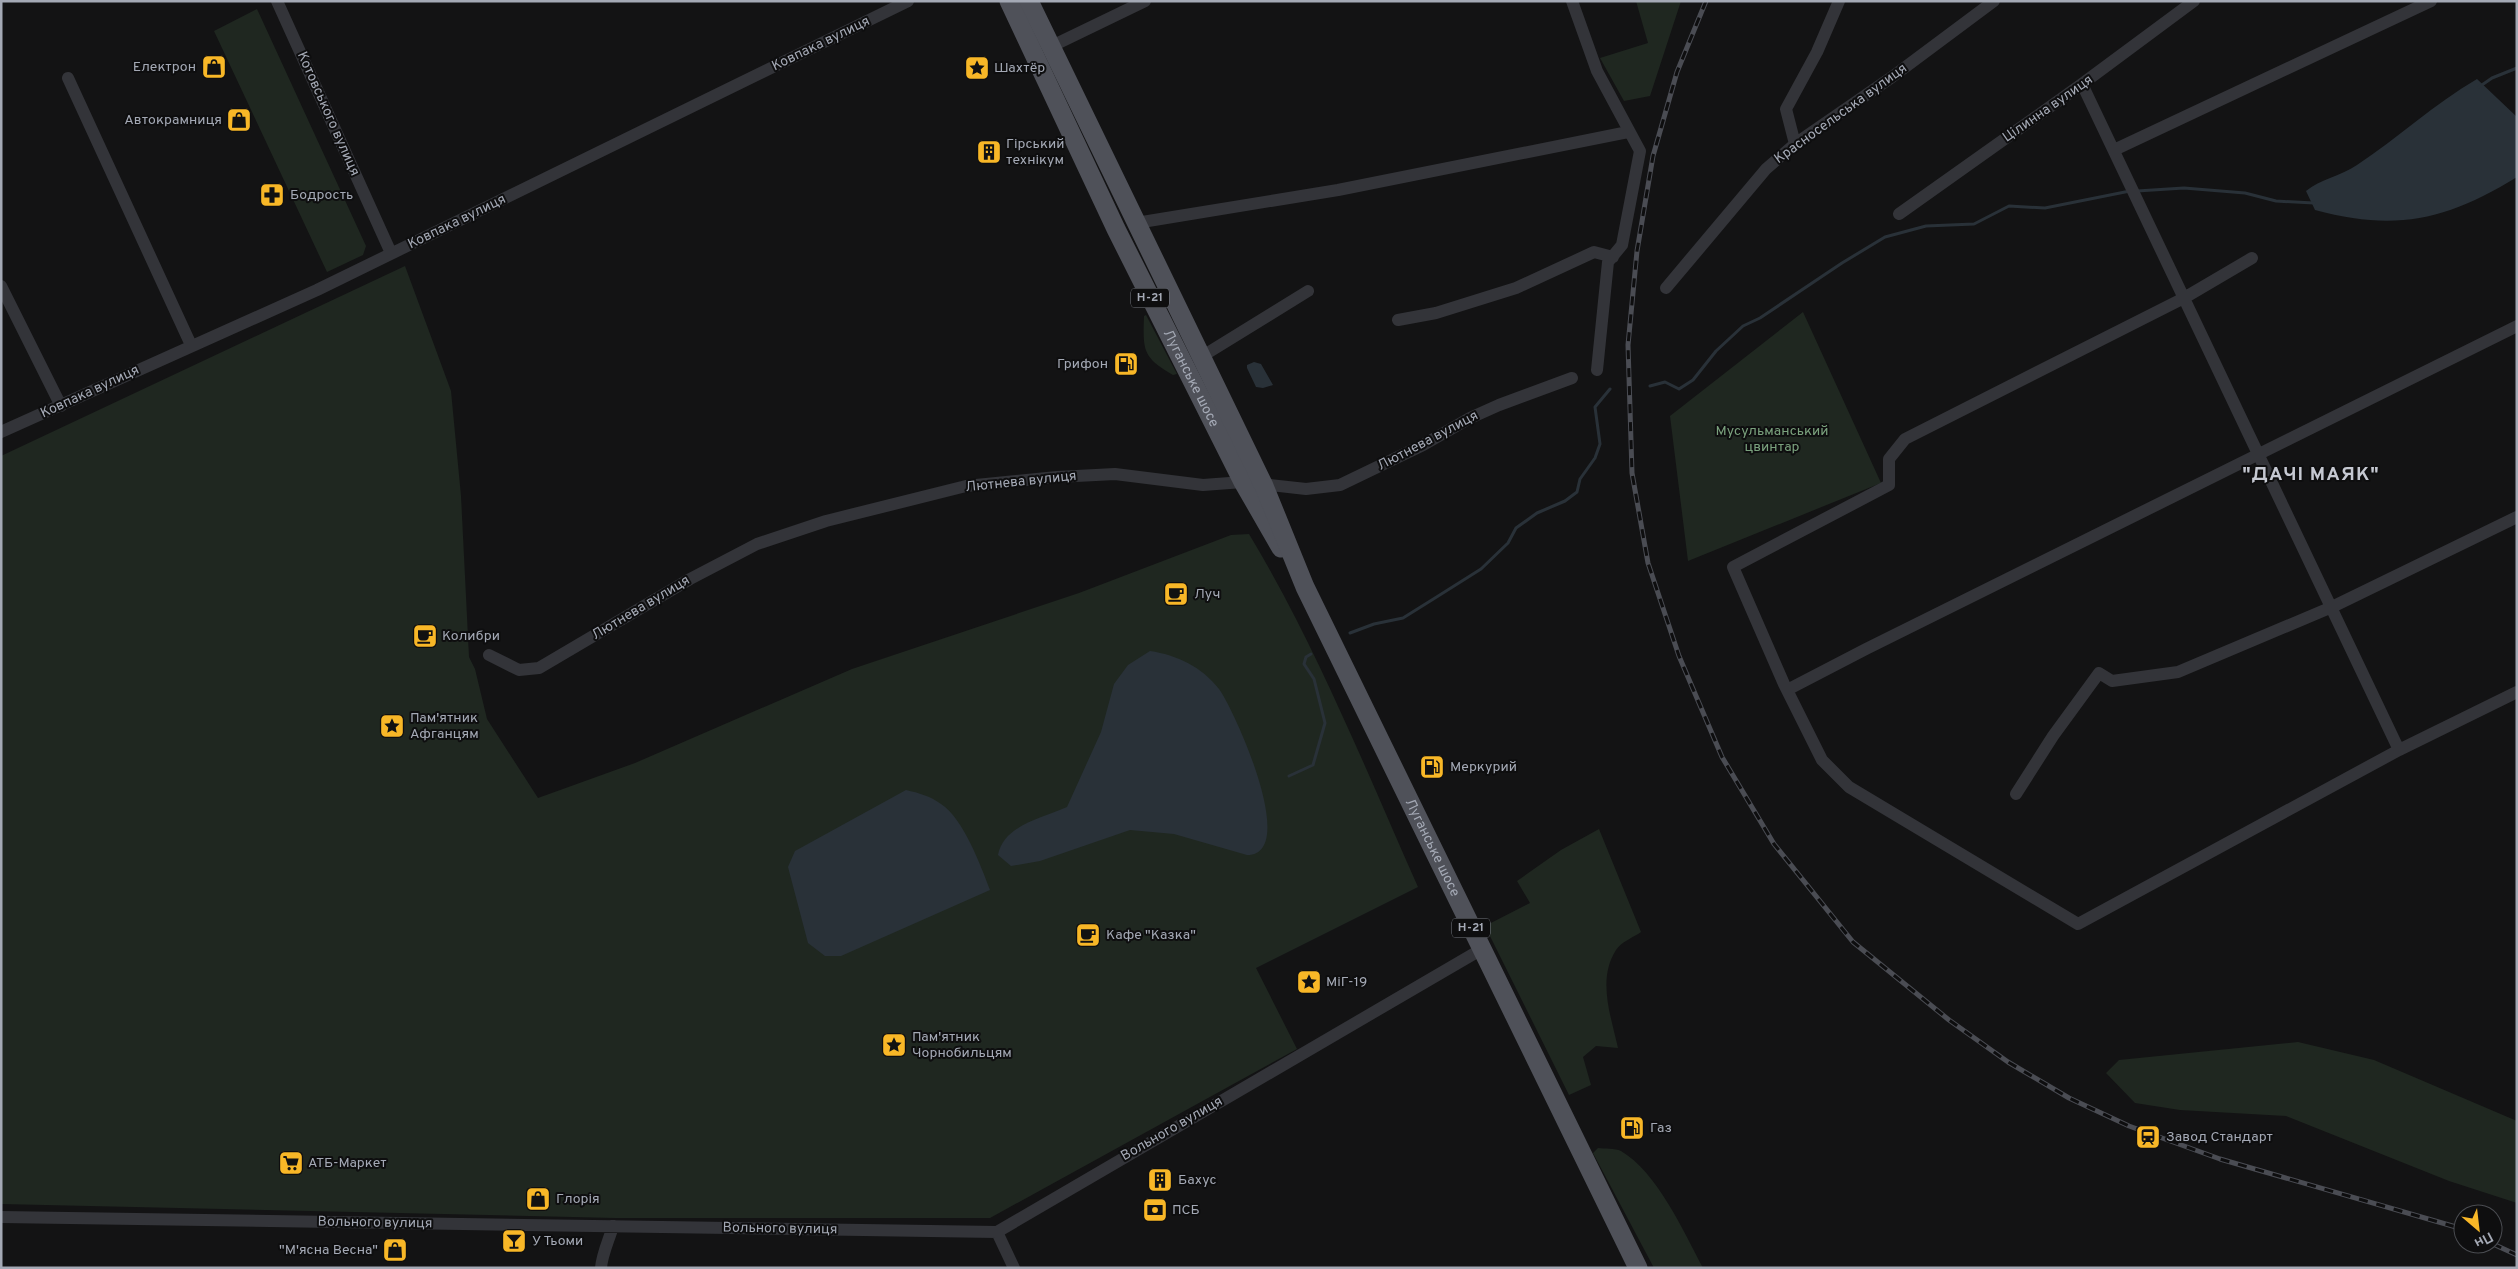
<svg xmlns="http://www.w3.org/2000/svg" width="2518" height="1269" font-family="Overpass,sans-serif">
  <style>
    .green { fill: #1f2720 }
    .water { fill: #293138 }
    .lines { fill: none; stroke-linecap: round; stroke-linejoin: round }
    .stream { stroke: #293138; stroke-width: 3 }
    .street { stroke: #333439; stroke-width: 12 }
    .primary { stroke: #4f5159; stroke-width: 19 }
    .rail-casing { stroke: #4a4c53; stroke-width: 5 }
    .rail { stroke: #0e0e0f; stroke-width: 3; stroke-dasharray: 9; stroke-linecap: butt }
    .labels { text-anchor: middle; dominant-baseline: central; stroke-width: 4; stroke-linejoin: round; paint-order: stroke }
    .shield { fill: #0e0e0f; stroke: #777a83; stroke-width: 1 }
    .shield-label { font-size: 12px; font-weight: bold; fill: #a4a9b5 }
    .street-label { font-size: 14px; fill: #a4a9b5; stroke: #0e0e0f }
    .poi-label { font-size: 14px; fill: #a4a9b5; stroke: #0e0e0f; text-anchor: start }
    .park-label { font-size: 14px; fill: #7aa17d; stroke: #0e0e0f }
    .district-label { font-size: 19px; font-weight: bold; letter-spacing: 1px; fill: #c5c8d1; stroke: #0e0e0f }
  </style>
  <rect width="100%" height="100%" fill="#131314"/>
  <path class="green" d="M1636 1H1681L1650 96 1624 101 1600 58 1648 43Z
    M257 9 366 246 363 255 327 272 214 31Z
    M405 266 451 391 461 496 469 657 475 669 487 719 538 798 635 763 852 669 1079 593 1231 535 1249 534C1315 643 1366 770 1418 887L1256 968 1297 1049 990 1218H615L1 1204V456Z
    M1803 312 1881 483 1688 561 1670 416Z
    M1146 315 1177 374 1173 375C1142 357 1143 350 1144 316Z
    M1599 829 1641 932C1634 937 1621 942 1616 950 1597 980 1611 1016 1618 1048L1596 1046 1583 1057 1591 1085 1569 1095 1485 926 1530 903 1517 881 1561 850Z
    M2298 1042 2374 1060 2517 1121V1203L2449 1181 2286 1116 2180 1110 2135 1103 2106 1073 2119 1060Z
    M1598 1148C1604 1149 1615 1148 1621 1151 1657 1172 1684 1232 1703 1268H1654L1593 1153Z"/>
  <path class="water" d="M2477 79 2517 117V177C2447 220 2396 232 2315 210L2306 191C2320 179 2341 176 2357 165 2398 138 2434 104 2477 79Z
    M1254 362 1261 364 1273 385 1263 388 1256 387 1247 368V365Z
    M1150 651C1177 655 1202 667 1219 689 1235 711 1300 855 1247 855L1174 834 1130 830 1040 861 1011 866 998 855C1004 825 1042 818 1067 807L1101 732 1114 684 1128 665Z
    M906 790C919 793 930 796 941 804 963 818 981 866 990 890L841 956H825L808 943 788 867 795 851Z"/>
  <g class="lines">
    <path class="stream" d="M2479 87 2492 78 2517 68
      M2137 191 2184 188 2245 193 2276 201 2314 203
      M1650 386 1665 382 1679 389 1693 380 1716 351 1743 326 1760 318 1842 263 1885 237 1926 226 1974 224 2009 206 2045 208 2130 191
      M1350 633 1374 624 1403 618 1435 598 1481 569 1508 543 1516 528 1537 513 1565 501 1577 492 1580 479 1595 458 1600 444 1595 407 1610 389
      M1289 776 1313 765 1325 723 1314 679 1304 664 1306 657 1311 654"/>
    <path class="street" d="M277 1 391 253
      M1572 1 1597 71 1640 151 1622 245 1608 262 1597 370
      M1052 46 1145 1
      M68 78 191 345
      M2082 84 2399 750
      M1795 144 1786 109 1817 52 1839 1
      M2114 150 2431 1
      M1899 214 2082 84 2194 1
      M1136 223 1338 190 1628 132
      M2252 258 2184 298 1905 439 1889 459V485L1733 567 1784 684 1822 760 1849 787 2078 924 2399 750 2517 692
      M1 286 61 406
      M1666 288 1766 169 1795 144 1892 77 1994 1
      M1398 320 1436 313 1516 288 1594 252 1613 257
      M1201 357 1308 291
      M1 432 317 290 908 1
      M489 655 519 670 539 668 690 579 757 544 826 521 966 486 1057 477 1115 474 1203 485 1243 482 1306 489 1340 485 1423 445 1470 418 1499 405 1572 378
      M1787 690 1866 649 2517 326
      M2016 794 2053 736 2099 673 2112 681 2178 672 2332 607 2517 517
      M1 1217 997 1232 1482 949
      M997 1232 1014 1268
      M601 1268C602 1254 609 1240 613 1226"/>
    <g class="primary">
      <path id="s1" d="M1009 1 1116 229 1243 482 1281 548"/>
      <path id="s2" d="M1029 1 1264 486 1305 587 1638 1268"/>
    </g>
    <defs>
      <path id="rail" d="M1706 1 1677 72 1653 156 1637 251 1628 345 1632 473 1648 563 1679 656 1722 757 1774 844 1853 942 1949 1020 2008 1062 2069 1098 2129 1126 2220 1159 2463 1229
        M2493 1244 2517 1255"/>
    </defs>
    <use href="#rail" class="rail-casing"/>
    <use href="#rail" class="rail"/>
  </g>
  <defs>
    <symbol id="shop-square" viewBox="-11 -11 22 22"><rect x="-9" y="-9" width="18" height="18" rx="4" fill="#f8b727" stroke="#0e0e0f"/><path d="M-5-2.5h2.3a2.7 3.5 0 0 1 5.4 0H5L5.5 6h-11ZM-1.5-2.5h3a1.5 2.3 0 0 0-3 0Z" fill="#111"/></symbol>
    <symbol id="sight-square" viewBox="-11 -11 22 22"><rect x="-9" y="-9" width="18" height="18" rx="4" fill="#f8b727" stroke="#0e0e0f"/><path d="M0-6L1.8-2.2L6-1.7L2.9 1.2L3.7 5.4L0 3.3L-3.7 5.4L-2.9 1.2L-6-1.7L-1.8-2.2Z" fill="#111"/></symbol>
    <symbol id="building-square" viewBox="-11 -11 22 22"><rect x="-9" y="-9" width="18" height="18" rx="4" fill="#f8b727" stroke="#0e0e0f"/><path d="M-4-6H4V6H1V3H-1V6H-4ZM-2.5-4.3h1.7v1.8h-1.7ZM.8-4.3h1.7v1.8H.8ZM-2.5-1h1.7V.8h-1.7ZM.8-1h1.7V.8H.8Z" fill="#111"/></symbol>
    <symbol id="pharmacy-square" viewBox="-11 -11 22 22"><rect x="-9" y="-9" width="18" height="18" rx="4" fill="#f8b727" stroke="#0e0e0f"/><path d="M-2-6h4v4h4v4h-4v4h-4v-4h-4v-4h4Z" fill="#111"/></symbol>
    <symbol id="fuel-square" viewBox="-11 -11 22 22"><rect x="-9" y="-9" width="18" height="18" rx="4" fill="#f8b727" stroke="#0e0e0f"/><path d="M-5.5-6h7V0h2V4h1.3V-2.5L3-4.5l.8-.8L6-3V5H2.5V1h-1V6h-7ZM-4.2-4.7v3.2H.2V-4.7Z" fill="#111"/></symbol>
    <symbol id="cafe-square" viewBox="-11 -11 22 22"><rect x="-9" y="-9" width="18" height="18" rx="4" fill="#f8b727" stroke="#0e0e0f"/><path d="M-5.5-4.5H6V0H3Q3 3.5 0 3.5H-2.5Q-5.5 3.5-5.5 0ZM3-3.2v2h1.7v-2ZM-6 4.5H4V6H-6Z" fill="#111"/></symbol>
    <symbol id="station-square" viewBox="-11 -11 22 22"><rect x="-9" y="-9" width="18" height="18" rx="4" fill="#f8b727" stroke="#0e0e0f"/><path d="M-3-6H3Q5-6 5-4V2Q5 4 3 4L4.5 6H3L1.5 4h-3L-3 6H-4.5L-3 4Q-5 4-5 2V-4Q-5-6-3-6ZM-3.5-4v3h7v-3ZM-3.5 1v1.5H-2V1ZM2 1v1.5H3.5V1Z" fill="#111"/></symbol>
    <symbol id="supermarket-square" viewBox="-11 -11 22 22"><rect x="-9" y="-9" width="18" height="18" rx="4" fill="#f8b727" stroke="#0e0e0f"/><path d="M-6-5.5h2.5l.6 2H6L4.5 2H-2.5L-4.4-4H-6ZM-1.5 3.2a1.3 1.3 0 1 0 .1 0ZM3 3.2a1.3 1.3 0 1 0 .1 0Z" fill="#111"/></symbol>
    <symbol id="bank-square" viewBox="-11 -11 22 22"><rect x="-9" y="-9" width="18" height="18" rx="4" fill="#f8b727" stroke="#0e0e0f"/><path d="M-6-4H6V4H-6ZM0-2.3a2.3 2.3 0 1 0 0 4.6a2.3 2.3 0 1 0 0-4.6Z" fill="#111"/></symbol>
    <symbol id="bar-square" viewBox="-11 -11 22 22"><rect x="-9" y="-9" width="18" height="18" rx="4" fill="#f8b727" stroke="#0e0e0f"/><path d="M-6-5H6L.8 .8V4.5H3.5V6h-7V4.5H-.8V.8Z" fill="#111"/></symbol>
  </defs>
  <g fill-rule="evenodd">
    <use href="#shop-square" x="200" y="53" width="28" height="28"/>
    <use href="#sight-square" x="963" y="54" width="28" height="28"/>
    <use href="#shop-square" x="225" y="106" width="28" height="28"/>
    <use href="#building-square" x="975" y="138" width="28" height="28"/>
    <use href="#pharmacy-square" x="258" y="181" width="28" height="28"/>
    <use href="#fuel-square" x="1112" y="350" width="28" height="28"/>
    <use href="#cafe-square" x="1162" y="580" width="28" height="28"/>
    <use href="#cafe-square" x="411" y="622" width="28" height="28"/>
    <use href="#sight-square" x="378" y="712" width="28" height="28"/>
    <use href="#fuel-square" x="1418" y="753" width="28" height="28"/>
    <use href="#cafe-square" x="1074" y="921" width="28" height="28"/>
    <use href="#sight-square" x="1295" y="968" width="28" height="28"/>
    <use href="#sight-square" x="880" y="1031" width="28" height="28"/>
    <use href="#fuel-square" x="1618" y="1114" width="28" height="28"/>
    <use href="#station-square" x="2134" y="1123" width="28" height="28"/>
    <use href="#supermarket-square" x="277" y="1149" width="28" height="28"/>
    <use href="#building-square" x="1146" y="1166" width="28" height="28"/>
    <use href="#shop-square" x="524" y="1185" width="28" height="28"/>
    <use href="#bank-square" x="1141" y="1196" width="28" height="28"/>
    <use href="#bar-square" x="500" y="1227" width="28" height="28"/>
    <use href="#shop-square" x="381" y="1236" width="28" height="28"/>
  </g>
  <g class="labels">
    <g class="shield">
      <rect x="1131" y="288.5" width="38" height="19" rx="4"/>
      <rect x="1452" y="918.5" width="38" height="19" rx="4"/>
    </g>
    <g class="shield-label">
      <text x="1150" y="298">Н-21</text>
      <text x="1471" y="928">Н-21</text>
    </g>
    <g class="street-label">
      <text transform="translate(821 44) rotate(-26)">Ковпака вулиця</text>
      <text transform="translate(2048 109) rotate(-35)">Цілинна вулиця</text>
      <text transform="translate(328 114) rotate(66)">Котовського вулиця</text>
      <text transform="translate(1841 114) rotate(-36)">Красносельська вулиця</text>
      <text transform="translate(457 222) rotate(-26)">Ковпака вулиця</text>
      <text stroke="none"><textPath href="#s1" startOffset="419">Луганське шосе</textPath></text>
      <text transform="translate(90 392) rotate(-25)">Ковпака вулиця</text>
      <text transform="translate(1428 441) rotate(-28)">Лютнева вулиця</text>
      <text transform="translate(1021 482) rotate(-6)">Лютнева вулиця</text>
      <text transform="translate(641 608) rotate(-31)">Лютнева вулиця</text>
      <text stroke="none"><textPath href="#s2" startOffset="938">Луганське шосе</textPath></text>
      <text transform="translate(1172 1129) rotate(-30)">Вольного вулиця</text>
      <text transform="translate(375 1223) rotate(1)">Вольного вулиця</text>
      <text transform="translate(780 1229) rotate(1)">Вольного вулиця</text>
    </g>
    <g class="poi-label">
      <text x="196" y="67" text-anchor="end">Електрон</text>
      <text x="994" y="68">Шахтёр</text>
      <text x="222" y="120" text-anchor="end">Автокрамниця</text>
      <text x="1006" y="144">Гірський<tspan x="1006" dy="16">технікум</tspan></text>
      <text x="290" y="195">Бодрость</text>
      <text x="1108" y="364" text-anchor="end">Грифон</text>
      <text x="1194" y="594">Луч</text>
      <text x="442" y="636">Колибри</text>
      <text x="410" y="718">Пам'ятник<tspan x="410" dy="16">Афганцям</tspan></text>
      <text x="1450" y="767">Меркурий</text>
      <text x="1106" y="935">Кафе "Казка"</text>
      <text x="1326" y="982">МіГ-19</text>
      <text x="912" y="1037">Пам'ятник<tspan x="912" dy="16">Чорнобильцям</tspan></text>
      <text x="1650" y="1128">Газ</text>
      <text x="2166" y="1137">Завод Стандарт</text>
      <text x="308" y="1163">АТБ-Маркет</text>
      <text x="1178" y="1180">Бахус</text>
      <text x="556" y="1199">Глорія</text>
      <text x="1172" y="1210">ПСБ</text>
      <text x="532" y="1241">У Тьоми</text>
      <text x="378" y="1250" text-anchor="end">"М'ясна Весна"</text>
    </g>
    <g class="park-label">
      <text x="1772" y="431">Мусульманський<tspan x="1772" dy="16">цвинтар</tspan></text>
    </g>
    <g class="district-label">
      <text x="2311" y="475">"ДАЧІ МАЯК"</text>
    </g>
  </g>
  <rect width="2518" height="1269" fill="none" stroke="#a4a9b5" stroke-width="5"/>
  <g transform="translate(2478 1229) rotate(152)"><circle r="24" fill="#0e0e0f" stroke="#4a4c51"/>
  <path d="M0-4L9 19L0 12L-9 19Z" fill="#f8b727"/>
  <text y="-8" font-size="14" font-weight="bold" text-anchor="middle" fill="#a4a9b5">Пн</text>
  </g>
</svg>
